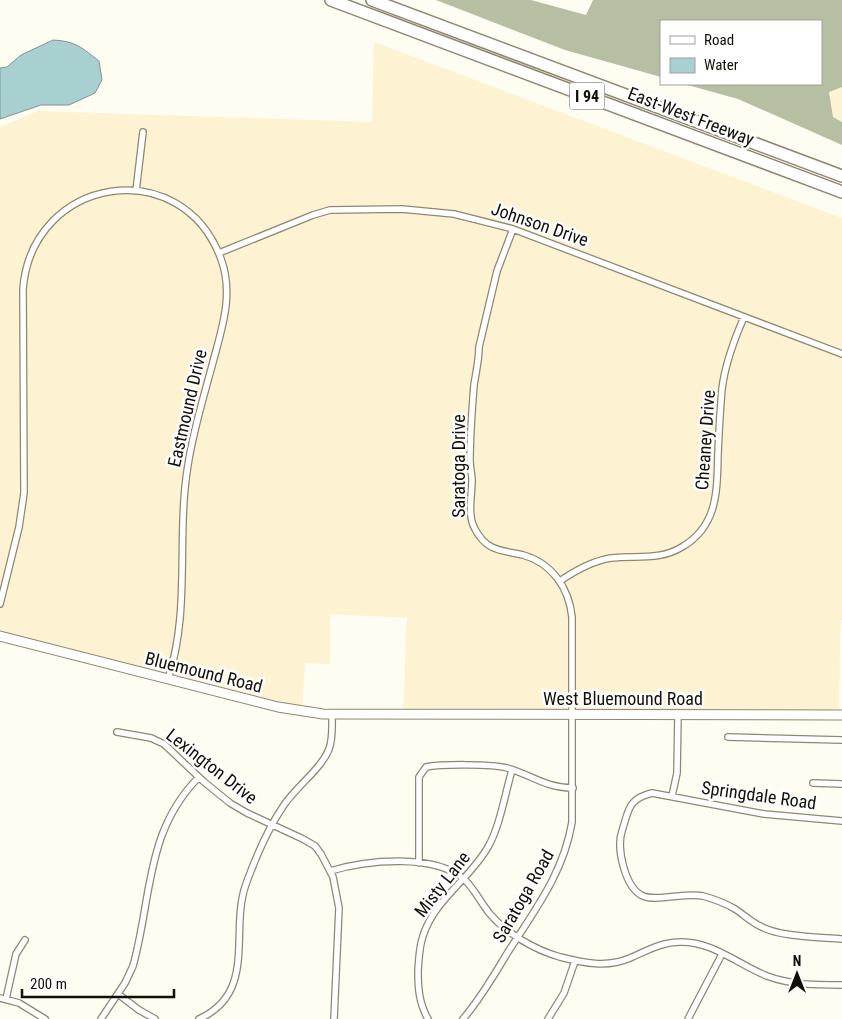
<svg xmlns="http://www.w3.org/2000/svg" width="842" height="1019" font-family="'Roboto Condensed',sans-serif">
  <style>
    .built { fill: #fdf2d2 }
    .forest { fill: #b6bfa1 }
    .water { fill: #a9d0d0; stroke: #7c9694 }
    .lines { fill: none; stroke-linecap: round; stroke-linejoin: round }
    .minor-casing { stroke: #8f8771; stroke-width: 8 }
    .secondary-casing { stroke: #8f8771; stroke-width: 11 }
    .motorway-casing { stroke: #8f8771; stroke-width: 14 }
    .minor { stroke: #fff; stroke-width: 5.5 }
    .secondary { stroke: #fff; stroke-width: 9 }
    .motorway { stroke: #fff; stroke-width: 11 }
    .labels { text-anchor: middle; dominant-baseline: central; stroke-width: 5; stroke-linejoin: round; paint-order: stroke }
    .shield { fill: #fff; stroke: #595751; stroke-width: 1 }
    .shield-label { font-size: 16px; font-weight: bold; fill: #120f07 }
    .street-label { font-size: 18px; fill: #120f07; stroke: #fff }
  </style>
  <rect width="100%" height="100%" fill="#fffcf2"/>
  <path class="built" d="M374 42 842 218V620H841L840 634 839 715H403L407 618 330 614V664L305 663 302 712 0 636V127L38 111 372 122Z
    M842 87V122L833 117 829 91Z"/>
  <path class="forest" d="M436 0H531L586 15 593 0H842V87L829 92 833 117 842 122V145L738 99 684 84H821V21H661V77L565 50Z"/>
  <path class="water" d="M53 40C76 41 82 48 99 61L102 80 95 93 69 105H41L0 119V68L7 67 21 55Z"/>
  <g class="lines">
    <defs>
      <path id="minor" d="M136 191 143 132
        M219 253 313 215 330 210 402 209 454 214 513 229 842 354
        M560 581C576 570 592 561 611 558 636 555 659 561 682 547 718 526 717 491 718 454 719 432 720 411 722 389 725 364 734 340 744 317
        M0 604 19 527 24 493 23 289C32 176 182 152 221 259 234 294 222 328 213 362 204 396 193 431 188 465 176 536 191 610 168 679
        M117 732 151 738 164 744 203 781 230 803 247 813 303 839 315 846 321 854 333 877 339 908 334 1019
        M728 737 842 740
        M813 783 842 784
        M672 796 677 773 678 714
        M842 821 764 814 652 793C628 799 629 809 622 831 616 848 625 888 643 896 656 902 686 892 703 896 714 899 725 903 735 909 743 914 751 922 760 926 779 937 819 937 842 939
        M419 863V777L426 767C441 764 492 764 507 768 533 775 542 787 573 788
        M330 871C367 860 435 853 465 880 475 890 481 903 490 914 506 933 535 950 560 957 584 963 607 968 630 958 647 951 661 942 680 942 712 941 739 965 767 976 791 985 817 985 842 985
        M118 994 139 1010 155 1019
        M0 998 19 1003 45 1019
        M6 999 16 954 25 940
        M101 1019 125 983 133 966C152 898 145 831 199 777
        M199 1019C258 992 229 931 246 884 255 859 269 827 284 805 296 787 322 768 329 749 333 739 332 726 332 715
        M428 1019C419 1003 418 988 418 971 419 959 419 947 423 936 434 900 470 879 488 847 500 826 505 794 512 770
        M463 1019C481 998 494 975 508 952 535 910 564 872 572 822V617C569 588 552 563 523 555 502 550 487 552 475 529 467 515 472 496 472 480 472 474 470 468 470 461 470 436 472 410 474 385 476 372 479 360 479 347L497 271 513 229
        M548 1019 564 993 575 961
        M688 1019 722 954"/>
      <path id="secondary" d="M0 636 278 707 323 714 842 715"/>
      <path id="motorway" d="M331 0 842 192
        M372 0 842 176"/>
    </defs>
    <use href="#minor" class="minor-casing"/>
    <use href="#secondary" class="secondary-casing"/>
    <use href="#motorway" class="motorway-casing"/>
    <use href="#minor" class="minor"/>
    <use href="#secondary" class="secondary"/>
    <use href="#motorway" class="motorway"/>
  </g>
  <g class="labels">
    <rect class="shield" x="569.5" y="82.5" width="35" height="27" rx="4"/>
    <g class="shield-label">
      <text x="587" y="96">I 94</text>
    </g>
    <g class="street-label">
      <text transform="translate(691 116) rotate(21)">East-West Freeway</text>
      <text transform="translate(540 224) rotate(19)">Johnson Drive</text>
      <text transform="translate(187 408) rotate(-77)">Eastmound Drive</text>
      <text transform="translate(705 440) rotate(-86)">Cheaney Drive</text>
      <text transform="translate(458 466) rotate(-90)">Saratoga Drive</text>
      <text transform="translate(204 672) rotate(14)">Bluemound Road</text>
      <text x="623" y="698">West Bluemound Road</text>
      <text transform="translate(212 766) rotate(38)">Lexington Drive</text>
      <text transform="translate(759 795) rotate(8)">Springdale Road</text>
      <text transform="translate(442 884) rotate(-52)">Misty Lane</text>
      <text transform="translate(523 896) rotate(-60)">Saratoga Road</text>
    </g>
  </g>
  <rect x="660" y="20" width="162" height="65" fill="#ffffff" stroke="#a09f9c"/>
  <rect x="670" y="36" width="25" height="8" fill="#ffffff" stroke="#a09f9c"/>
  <text x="704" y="45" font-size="15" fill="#120f07">Road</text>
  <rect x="670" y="58" width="25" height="15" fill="#a9d0d0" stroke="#a09f9c"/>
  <text x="704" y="70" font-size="15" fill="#120f07">Water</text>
  <g transform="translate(797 974)" stroke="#ffffff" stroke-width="4" paint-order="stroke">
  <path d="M0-4L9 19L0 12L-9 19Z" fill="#120f07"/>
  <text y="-8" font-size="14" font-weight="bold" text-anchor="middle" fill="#120f07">N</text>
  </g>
  <path d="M22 989v8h152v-8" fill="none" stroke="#120f07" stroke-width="2.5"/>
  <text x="30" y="989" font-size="15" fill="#120f07" stroke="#ffffff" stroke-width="4" paint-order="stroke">200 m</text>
</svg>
